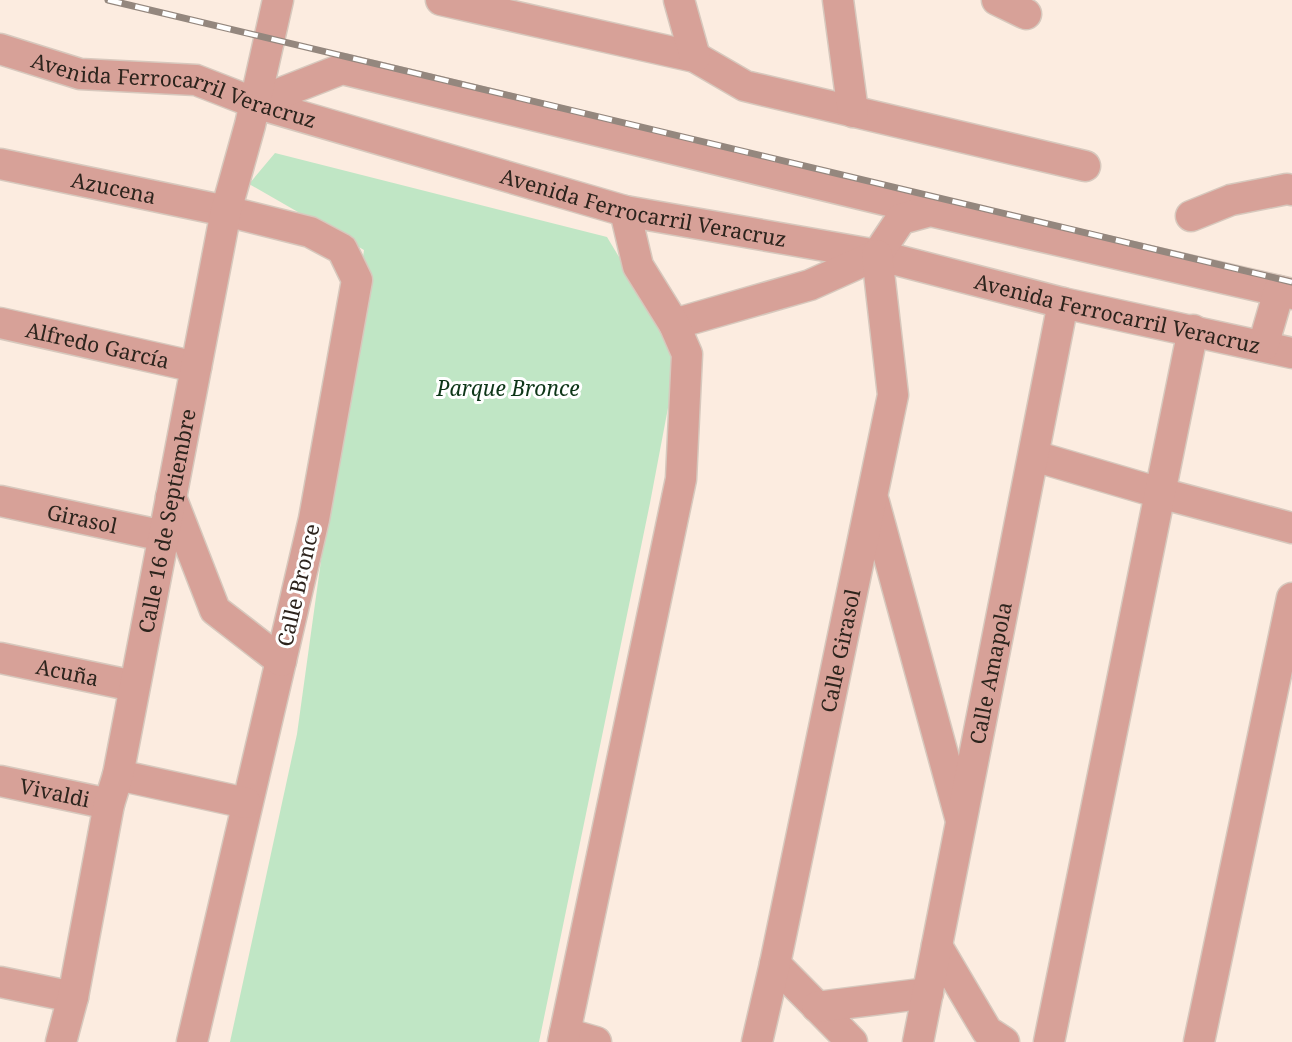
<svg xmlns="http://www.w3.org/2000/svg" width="1292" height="1042" font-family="'Noto Serif',serif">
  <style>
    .green { fill: #c0e6c5 }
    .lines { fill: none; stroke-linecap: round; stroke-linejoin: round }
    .minor-casing { stroke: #d7c8bd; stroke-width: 33 }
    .minor { stroke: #d7a198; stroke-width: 30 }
    .rail-casing { stroke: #94877e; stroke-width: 7 }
    .rail { stroke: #fff; stroke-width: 4.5; stroke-dasharray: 14; stroke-linecap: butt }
    .labels { text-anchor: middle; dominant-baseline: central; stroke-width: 6; stroke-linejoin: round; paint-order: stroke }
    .street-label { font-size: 21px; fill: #2d241d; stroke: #fff }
    .park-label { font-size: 21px; font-style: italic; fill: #0e3618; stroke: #fff }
  </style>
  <rect width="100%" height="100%" fill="#fcece0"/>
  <path class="green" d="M275 153 607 237 678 355 650 503 539 1042H230L297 734 364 250 249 184Z"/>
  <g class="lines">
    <defs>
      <g id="minor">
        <path d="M441 0 695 57 745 86 1085 166"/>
        <path d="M679 0 695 57"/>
        <path d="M838 0 853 112"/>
        <path d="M997 0 1026 14"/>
        <path id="s1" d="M0 49 80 74 196 80 255 103 625 211 877 255 1063 303 1292 353"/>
        <path d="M255 103 342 69 930 211"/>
        <path id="s2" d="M0 164 226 211 310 232 342 249 357 280 314 519 192 1042"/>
        <path d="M1191 216 1231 200 1287 189 1292 190"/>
        <path id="s3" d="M0 323 196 367"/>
        <path d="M674 324 810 285 877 255 901 219 930 211 1292 294"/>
        <path d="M1263 346 1279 291"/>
        <path d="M1034 456 1160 493 1292 528"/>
        <path d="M171 497 215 610 281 661"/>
        <path id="s4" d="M0 501 164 536"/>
        <path d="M874 502 960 817"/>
        <path id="s5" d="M0 658 134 686"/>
        <path d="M118 775 246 803"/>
        <path id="s6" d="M0 781 109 804"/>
        <path d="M937 946 987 1031 1004 1042"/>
        <path d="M775 964 852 1042"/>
        <path d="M0 982 73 997"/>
        <path d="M817 1007 928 993"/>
        <path d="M565 1033 596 1042"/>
        <path id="s7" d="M61 1042 73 997 109 804 118 775 226 211 250 125 278 0"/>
        <path d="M563 1042 681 479 687 354 674 324 638 266 625 211"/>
        <path id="s8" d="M757 1042 775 964 893 395 877 255"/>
        <path id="s9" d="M918 1042 1063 303"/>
        <path d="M1049 1042 1193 330"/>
        <path d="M1199 1042 1292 598"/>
      </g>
    </defs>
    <use href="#minor" class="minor-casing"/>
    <use href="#minor" class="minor"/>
    <defs>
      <path id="rail" d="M108 0 1292 282"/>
    </defs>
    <use href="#rail" class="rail-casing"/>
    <use href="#rail" class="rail"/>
  </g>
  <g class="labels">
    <g class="street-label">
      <text stroke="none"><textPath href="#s1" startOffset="180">Avenida Ferrocarril Veracruz</textPath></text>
      <text stroke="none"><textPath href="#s2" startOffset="116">Azucena</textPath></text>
      <text stroke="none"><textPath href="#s1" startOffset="666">Avenida Ferrocarril Veracruz</textPath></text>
      <text stroke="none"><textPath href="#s1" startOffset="1152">Avenida Ferrocarril Veracruz</textPath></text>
      <text stroke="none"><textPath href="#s3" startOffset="100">Alfredo García</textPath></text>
      <text stroke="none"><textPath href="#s4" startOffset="84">Girasol</textPath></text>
      <text stroke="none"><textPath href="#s7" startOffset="532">Calle 16 de Septiembre</textPath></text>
      <text transform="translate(298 585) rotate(-77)">Calle Bronce</text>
      <text stroke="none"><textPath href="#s8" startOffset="400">Calle Girasol</textPath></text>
      <text stroke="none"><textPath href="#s5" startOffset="69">Acuña</textPath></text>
      <text stroke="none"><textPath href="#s9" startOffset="376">Calle Amapola</textPath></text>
      <text stroke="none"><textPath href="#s6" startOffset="56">Vivaldi</textPath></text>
    </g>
    <g class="park-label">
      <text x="508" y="388">Parque Bronce</text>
    </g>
  </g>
</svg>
